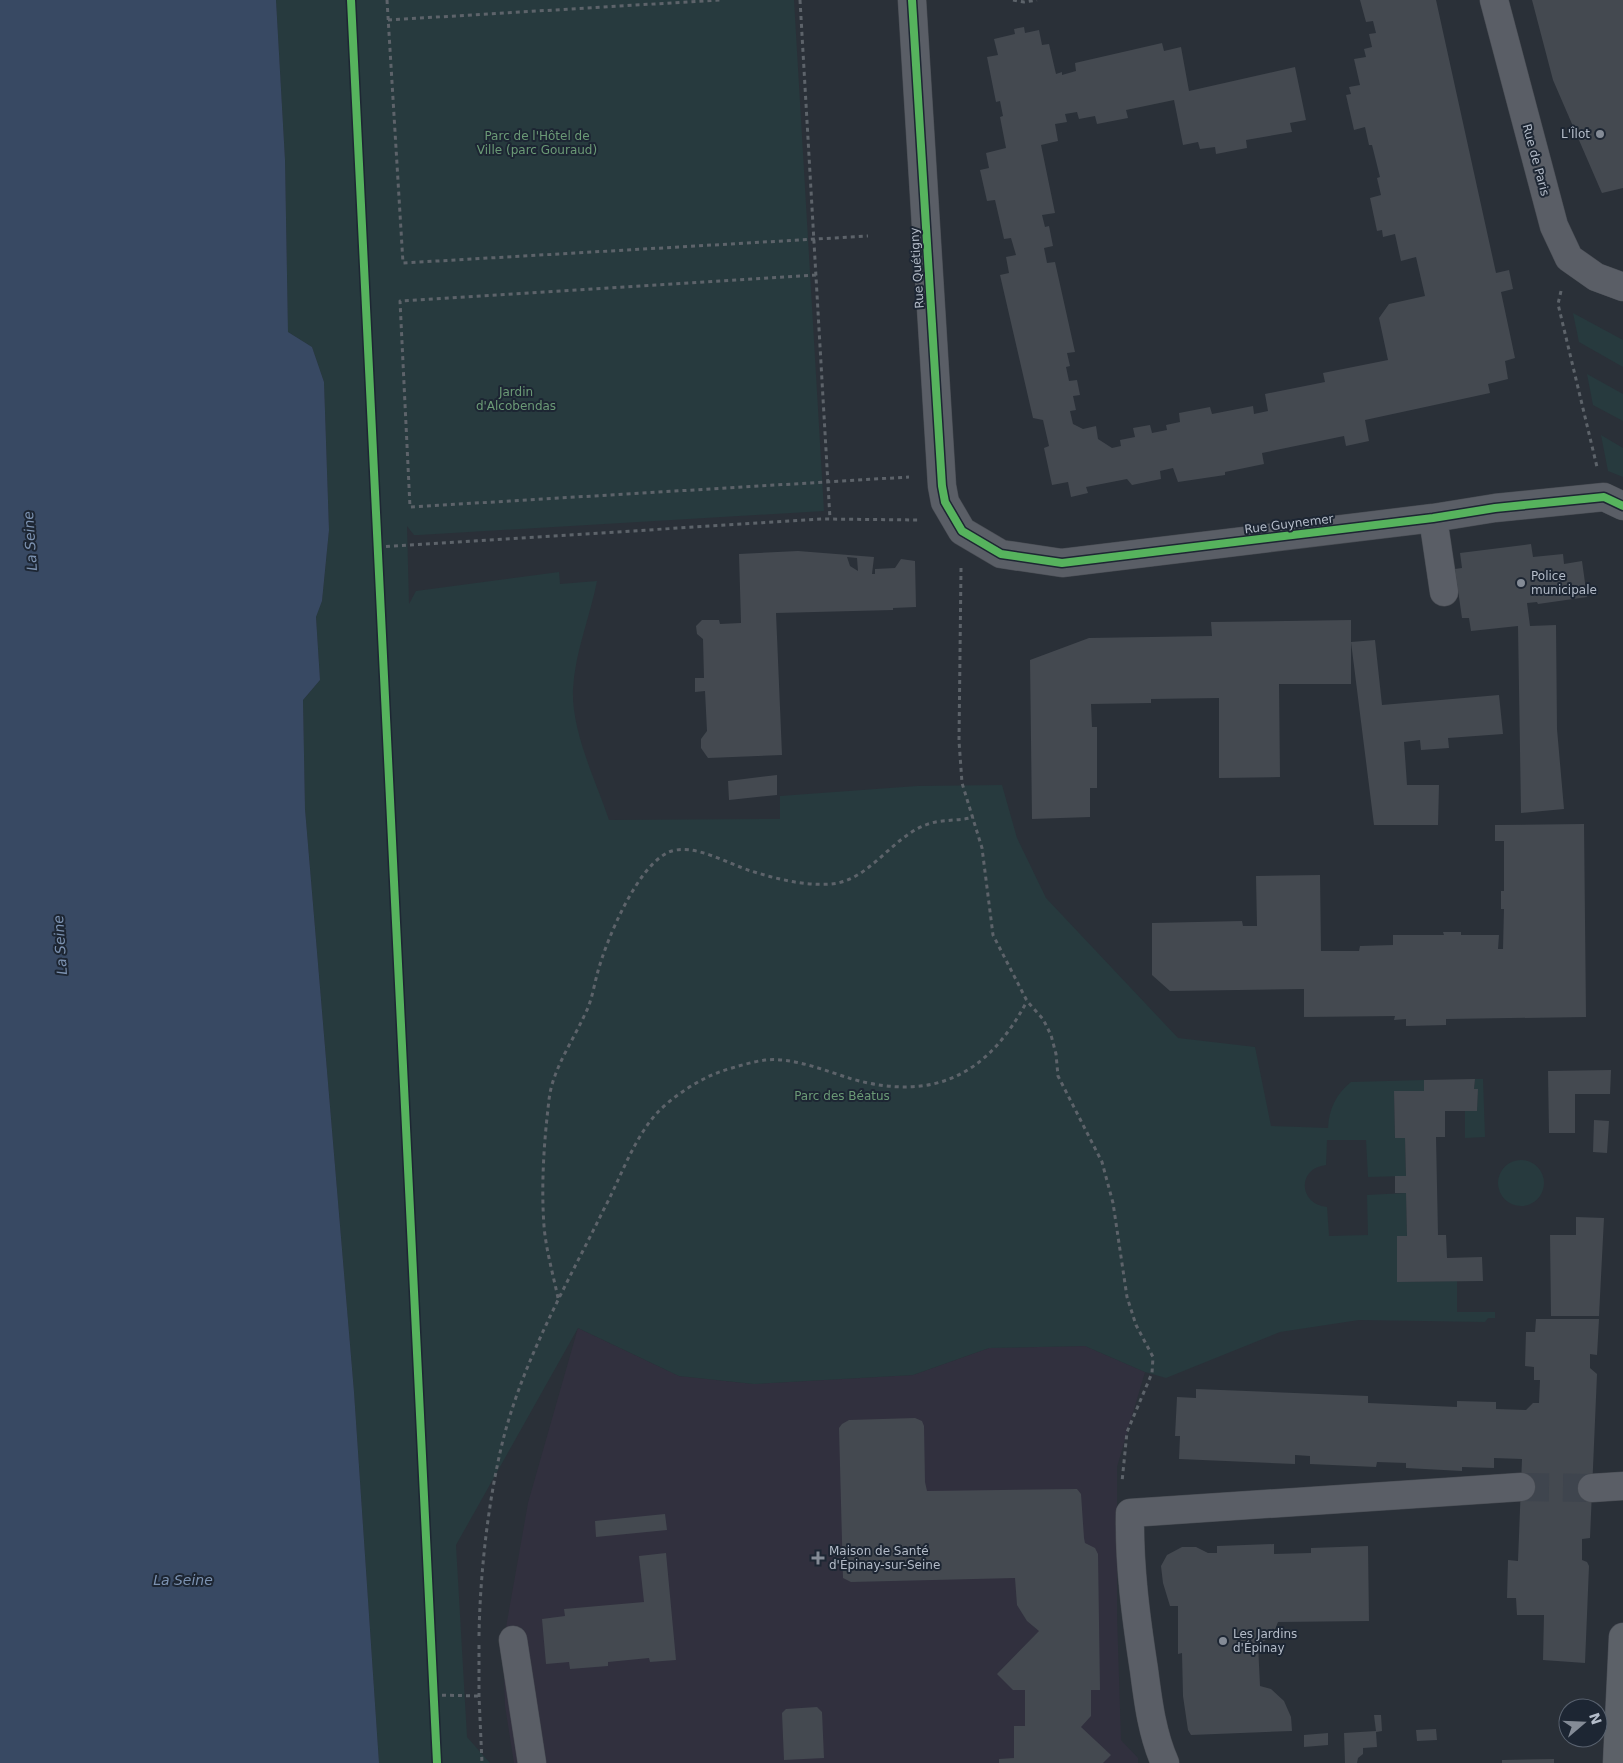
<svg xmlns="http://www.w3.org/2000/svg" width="1623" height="1763" font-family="'DejaVu Sans',sans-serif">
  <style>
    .medical { fill: #31303e }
    .green { fill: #273a3e }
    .water { fill: #384963 }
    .building { fill: #444950; fill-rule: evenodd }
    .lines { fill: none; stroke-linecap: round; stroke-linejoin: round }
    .minor-tunnel { stroke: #3f454e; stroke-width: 28; stroke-dasharray: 28 14; stroke-linecap: butt }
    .minor-casing { stroke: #484c53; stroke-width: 29 }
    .major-casing { stroke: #484c55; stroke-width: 29 }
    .path { stroke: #5d636a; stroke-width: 3; stroke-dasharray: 4 4; stroke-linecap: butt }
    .minor { stroke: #5a5e66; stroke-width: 28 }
    .major { stroke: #5c6168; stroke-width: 28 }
    .cycleway-casing { stroke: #1d2633; stroke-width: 11 }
    .cycleway { stroke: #56b35d; stroke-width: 8 }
    .poi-dot { fill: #848b96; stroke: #1d2633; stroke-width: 2 }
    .labels { text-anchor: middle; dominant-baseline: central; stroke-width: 4; stroke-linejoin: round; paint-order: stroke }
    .poi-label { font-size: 12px; fill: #b4bcc9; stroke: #1d2633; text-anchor: start }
    .park-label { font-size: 12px; fill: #6b9a76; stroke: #1d2633 }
    .street-label { font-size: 12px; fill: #b4bcc9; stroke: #1d2633 }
    .water-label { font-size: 14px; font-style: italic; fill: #7c92b1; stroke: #1d2633 }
  </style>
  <rect width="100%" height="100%" fill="#2a3038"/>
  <path class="medical" d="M578 1328 679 1376 754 1384 913 1375 989 1348 1085 1346 1145 1372 1117 1467V1614L1121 1740 1138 1758V1763H514L505 1706 503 1644 528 1503Z"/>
  <path class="green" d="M276 0H794L824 511 419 535H414L407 526 409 604 416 591 559 572 560 584 597 581C590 617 575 652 573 689 571 731 596 781 609 820L780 819V796L917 786 1002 785 1017 838 1046 898 1178 1038 1255 1047 1271 1126 1328 1128C1329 1109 1336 1094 1351 1082L1424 1080V1091H1394L1395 1138H1405L1406 1176 1368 1177 1366 1140H1327L1326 1165C1297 1168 1298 1204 1327 1207L1329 1236 1368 1235 1367 1195 1406 1193 1407 1236H1397L1398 1282 1457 1281V1312H1495V1318H1488L1485 1322 1359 1320 1280 1332 1166 1378 1145 1372 1085 1346 989 1348 913 1375 754 1384 679 1376 578 1328 456 1545 467 1737 490 1763H379L354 1392 305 809 303 700 320 680 316 617 322 601 329 530 324 382 312 347 288 332 285 160Z
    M1573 313 1623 340V367L1579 342Z
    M1587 374 1623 394V421L1593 405Z
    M1601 435 1623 448V477L1608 471Z
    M1475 1079H1483L1485 1137 1465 1138V1111L1477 1110 1478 1090 1474 1089Z
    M1498 1183a23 23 0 1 1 46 0a23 23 0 1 1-46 0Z"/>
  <path class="water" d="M0 0H276L285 160 288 332 312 347 324 382 329 530 322 601 316 617 320 680 303 700 305 809 354 1392 379 1763H0Z"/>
  <path class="building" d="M1360 0H1436L1496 273 1509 270 1513 289 1501 292 1515 358 1505 361 1508 379 1488 384 1490 393 1365 420 1369 441 1346 446 1344 436 1262 453 1264 464 1225 472V475L1178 482 1173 468 1160 471 1161 479 1132 485 1127 479 1086 487 1088 493 1071 497 1068 482 1052 485 1044 448 1049 446 1043 420 1033 418 1000 275 1009 273 1006 257 1016 255 1011 238 1004 239 995 200 987 201 980 170 989 168 986 153 1006 148 1000 117 1003 116 1000 101 996 102 987 57 998 55 994 39 1015 34 1014 29 1024 27 1025 33 1039 30 1042 45 1049 44 1056 74 1062 72V75L1076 71 1075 63 1162 43 1164 51 1181 47 1189 91 1295 67 1306 120 1290 123 1292 132 1246 140 1247 148 1216 154 1215 147 1200 149 1198 142 1183 145 1174 100 1126 110 1128 118 1097 124 1095 116 1079 119 1077 112 1065 114 1067 122 1055 124 1058 141 1041 145 1055 213 1042 215 1045 227 1049 226 1053 246 1044 248 1047 263 1055 262 1075 352 1067 353 1070 366 1066 367 1069 381 1077 380 1080 395 1073 396 1076 410 1070 411 1073 424 1083 429 1096 426 1098 439 1112 448 1121 446 1120 440 1135 437 1133 428 1150 425 1152 433 1167 430 1166 425 1180 422 1179 413 1210 407 1212 414 1253 406 1254 414 1268 411 1265 394 1325 382 1323 373 1388 360 1379 318 1389 304 1425 296 1416 257 1401 261 1395 234 1383 237 1382 230 1377 231 1370 198 1381 195 1377 178 1380 177 1372 145H1369L1365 127 1354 130 1346 95 1351 94 1349 87 1360 85 1354 59 1366 57 1364 49 1372 47 1369 34 1376 33 1373 21 1366 22Z
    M1532 0H1623V188L1602 193 1601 191 1553 80Z
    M1531 544 1533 557 1563 554 1564 564 1582 561 1587 597 1538 604 1537 602 1527 603 1530 626 1556 625 1557 729 1564 809 1521 813 1518 626 1471 631 1469 618H1462L1455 569 1462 568 1460 553Z
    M798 551 874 557 872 574H875V569L895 568 901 559 915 561 916 607 893 608V610L776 613 782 755 708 758 701 748V739L707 731 705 691 695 692V678H704L703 639 697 634 696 626 702 620H719L720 624 741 623 739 554ZM847 557 857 558 858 571 850 566Z
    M1351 620V642L1375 640 1382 705 1499 695 1503 734 1448 738 1449 748 1421 750 1420 740 1404 742 1407 785H1439L1438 825H1374L1351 642V684H1279L1280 777 1219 778V698L1151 699V703L1091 704 1092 727H1097V788H1090V817L1032 819 1030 660 1089 638 1212 636 1211 622Z
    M777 775V795L729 800 728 781Z
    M1584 824 1586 1017 1446 1019V1025L1406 1026V1019L1394 1020 1395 1016 1304 1017V989L1170 991 1152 975V923L1242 921 1243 926H1257L1256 876 1320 875 1321 951H1359L1360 946 1393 945V935H1444L1443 932H1461V935H1499L1498 949H1503L1504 909H1501V891H1504V841H1495V825Z
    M1611 1070 1610 1094H1575V1133H1549L1548 1071Z
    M1475 1079 1474 1089H1478L1477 1111H1445V1137H1436L1438 1235H1446L1447 1258 1482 1257 1483 1281 1397 1282V1236H1407L1406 1193H1395V1176H1406L1405 1138H1395L1394 1091H1424V1080Z
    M1594 1120 1609 1121 1607 1153 1593 1152Z
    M1576 1217 1604 1218 1599 1316H1551L1550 1235H1576Z
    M1536 1319H1599L1597 1355 1590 1354V1368L1597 1374 1590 1538 1582 1539V1560L1587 1562 1589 1566 1585 1663 1543 1660 1544 1615H1517L1516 1598H1507L1508 1560 1518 1561 1522 1459 1494 1458V1468L1462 1467V1471L1406 1468V1463L1377 1462 1376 1467 1310 1464V1456L1295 1455V1464L1179 1459 1180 1436H1175L1177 1397 1196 1398V1389L1368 1396V1403L1457 1407V1401L1496 1402V1409L1526 1410 1533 1403H1539L1540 1380H1534V1367L1525 1366 1526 1332H1535Z
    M915 1418 922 1421 924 1426 925 1482 927 1491 1077 1489 1081 1494 1084 1538 1085 1543 1095 1548 1098 1554 1100 1690H1091V1716L1081 1727 1111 1755 1103 1763H999V1759L1014 1758V1726H1025V1690H1013L997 1674 1039 1631 1027 1621 1017 1605 1015 1578 851 1582 843 1578 839 1428 842 1424 849 1420Z
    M665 1514 667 1530 596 1537 595 1521Z
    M1274 1544V1554L1311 1553V1548L1368 1546 1369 1621 1278 1622 1272 1637 1258 1644 1260 1686 1271 1689 1284 1701 1291 1717 1292 1731 1191 1735 1188 1730 1183 1696 1182 1653 1178 1654V1606H1170L1163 1583 1161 1566 1167 1555 1182 1547H1196L1208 1553H1217V1546Z
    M666 1553 676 1660 650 1662 649 1658 608 1662V1666L570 1669 569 1662 546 1664 542 1619 565 1616 564 1609 644 1602 639 1556Z
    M817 1707 822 1712 824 1758 784 1760 782 1713 786 1709Z
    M1374 1715H1381L1382 1731 1376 1732 1377 1747 1363 1748V1754L1358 1758 1357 1763H1345L1344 1733 1376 1731Z
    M1436 1729 1437 1740 1417 1741 1416 1730Z
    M1328 1733V1745L1304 1747V1735Z
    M1554 1759V1763H1502V1760Z"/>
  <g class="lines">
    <path class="minor-tunnel" d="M1521 1487 1592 1488"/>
    <defs>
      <path id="minor" d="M912 0 942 486 945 502 962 531 1001 554 1062 563 1433 518 1495 508 1604 497 1623 506
        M1494 0 1554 226 1569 258 1596 277 1623 287
        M1433 518 1444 592
        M1592 1488 1623 1486
        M513 1640 532 1763
        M1165 1763C1152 1734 1148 1701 1144 1670 1136 1618 1129 1566 1130 1513L1521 1487"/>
      <path id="major" d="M1617 1763 1623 1637"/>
    </defs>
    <use href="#minor" class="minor-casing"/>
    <use href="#major" class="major-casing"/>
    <path class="path" d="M387 0 403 263 868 236
      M800 0 830 519
      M1013 0 1024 2 1037 0
      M388 20 720 0
      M816 275 400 301 410 507 909 477
      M1561 291 1558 304 1597 467
      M378 547 822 519 919 520
      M961 568 959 741 962 783 982 848 993 935 1027 1001 1043 1019 1051 1035 1056 1054 1058 1076 1102 1162 1113 1203 1127 1297 1136 1325 1153 1357 1152 1373 1127 1432 1122 1482
      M558 1298C553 1274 546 1250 544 1226 541 1185 544 1141 549 1100 552 1070 573 1041 585 1014 592 1001 594 985 598 971 607 939 637 866 669 852 693 842 728 864 751 871 777 879 804 886 831 884 868 881 890 840 923 826 941 818 957 822 974 817
      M479 1636C480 1574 488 1501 503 1440 524 1358 567 1284 604 1209 621 1177 632 1142 656 1114 673 1096 699 1079 722 1071 735 1067 751 1062 765 1060 793 1057 826 1071 852 1079 934 1102 988 1075 1027 1001
      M479 1645V1696L482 1763
      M434 1695 479 1696"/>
    <use href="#minor" class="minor"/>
    <use href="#major" class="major"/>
    <defs>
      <path id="cycleway" d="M351 0 437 1763
        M912 0 942 486 945 502 962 531 1001 554 1062 563 1433 518 1495 508 1604 497 1623 506"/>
    </defs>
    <use href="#cycleway" class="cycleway-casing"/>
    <use href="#cycleway" class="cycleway"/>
  </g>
  <g class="poi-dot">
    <circle cx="1600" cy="134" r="5"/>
    <circle cx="1521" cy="583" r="5"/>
    <path d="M815.5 1550.5h5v5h5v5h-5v5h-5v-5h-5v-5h5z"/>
    <circle cx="1223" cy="1641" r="5"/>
  </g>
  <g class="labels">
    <g class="poi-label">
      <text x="1590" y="134" text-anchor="end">L'Îlot</text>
      <text x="1531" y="576">Police<tspan x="1531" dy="14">municipale</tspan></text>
      <text x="829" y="1551">Maison de Santé<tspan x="829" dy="14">d'Épinay-sur-Seine</tspan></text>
      <text x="1233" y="1634">Les Jardins<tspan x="1233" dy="14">d'Épinay</tspan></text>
    </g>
    <g class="park-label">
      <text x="537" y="136">Parc de l'Hôtel de<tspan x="537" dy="14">Ville (parc Gouraud)</tspan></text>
      <text x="516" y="392">Jardin<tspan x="516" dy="14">d'Alcobendas</tspan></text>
      <text x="842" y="1096">Parc des Béatus</text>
    </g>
    <g class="street-label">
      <text transform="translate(1536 160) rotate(75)">Rue de Paris</text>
      <text transform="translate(917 268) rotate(-94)">Rue Quétigny</text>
      <text transform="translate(1289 524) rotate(-7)">Rue Guynemer</text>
    </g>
    <g class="water-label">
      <text transform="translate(30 541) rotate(-94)">La Seine</text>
      <text transform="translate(60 945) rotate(-94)">La Seine</text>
      <text x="183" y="1580">La Seine</text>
    </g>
  </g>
  <g transform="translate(1583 1723) rotate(71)"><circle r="24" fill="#1d2633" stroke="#59626f"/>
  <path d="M0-4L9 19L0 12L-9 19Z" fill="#848b96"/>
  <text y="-8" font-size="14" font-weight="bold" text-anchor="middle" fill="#b4bcc9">N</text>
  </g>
</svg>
